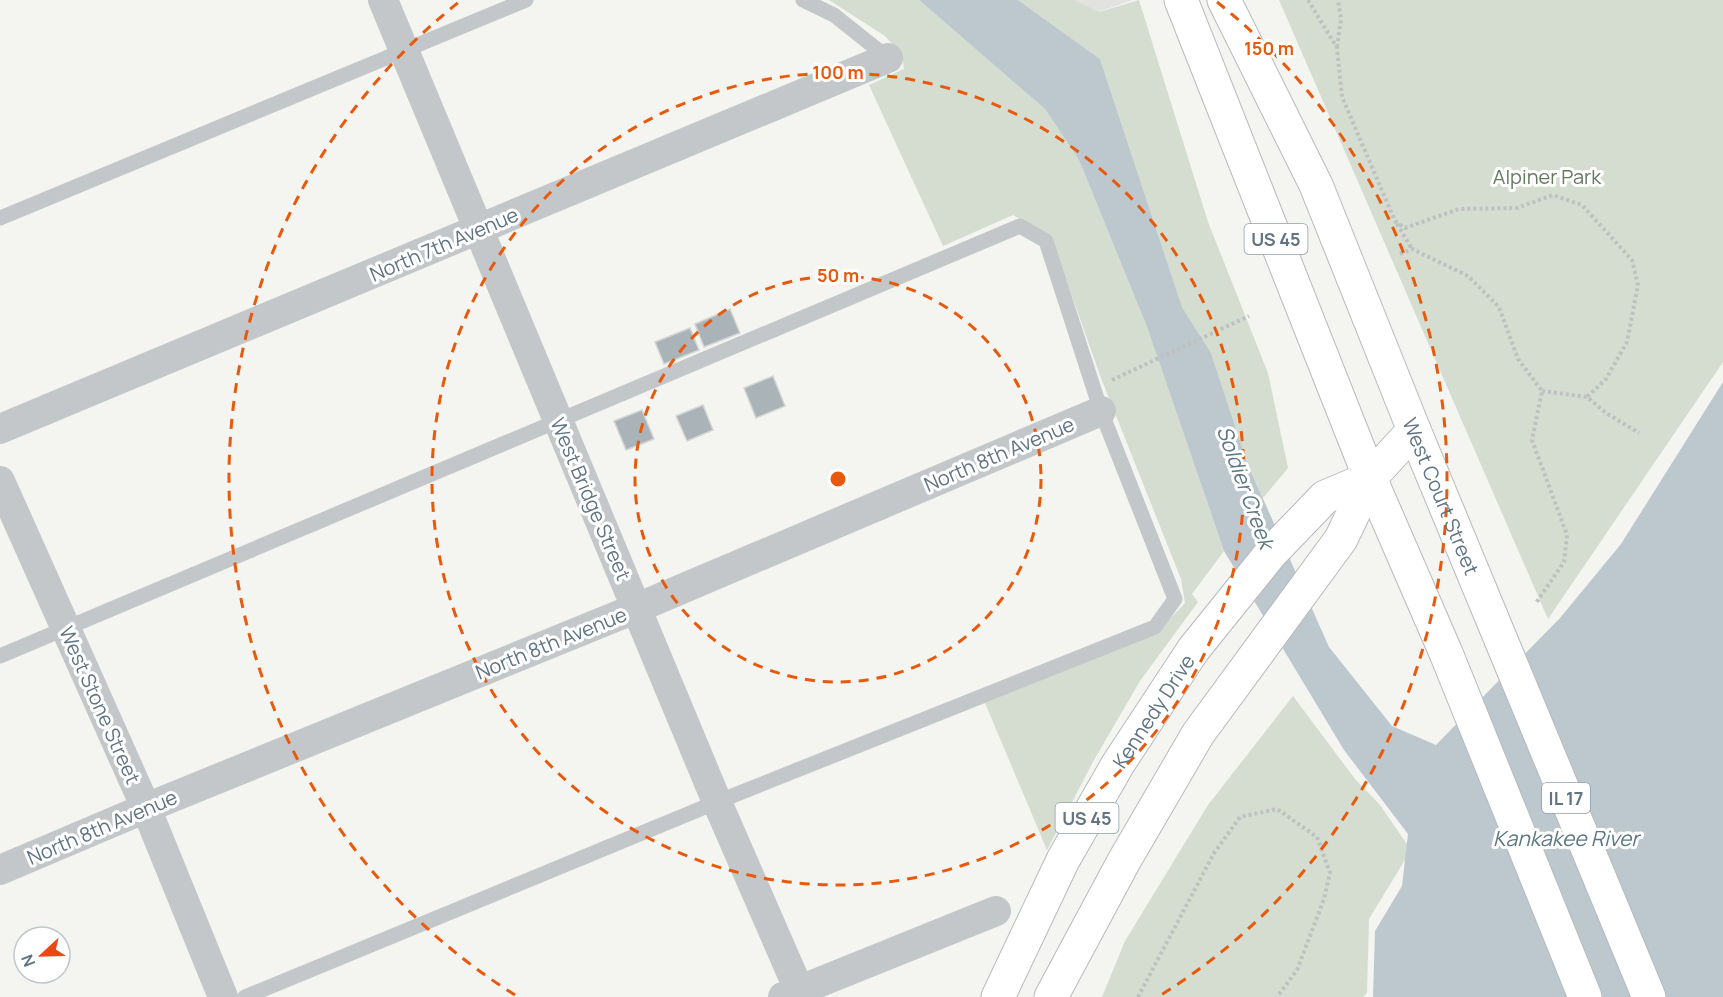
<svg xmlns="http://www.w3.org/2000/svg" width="1723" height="997" font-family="Manrope,sans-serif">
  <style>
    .built { fill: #e2e3e1 }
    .green { fill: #d5dcd0 }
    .water { fill: #bcc8cd }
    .building { fill: #aab3b8; stroke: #d5d5d3; stroke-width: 1.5 }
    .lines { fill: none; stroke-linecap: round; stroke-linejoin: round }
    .primary-casing { stroke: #b6babe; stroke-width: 35 }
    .path { stroke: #bfc0c2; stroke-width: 4; stroke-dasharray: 3 3; stroke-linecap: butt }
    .service { stroke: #c3c7ca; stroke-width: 15 }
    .minor { stroke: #c3c7ca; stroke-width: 30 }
    .primary { stroke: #fff; stroke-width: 33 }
    .ring { fill: none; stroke: #e8590c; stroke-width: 3; stroke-dasharray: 10 8 }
    .labels { text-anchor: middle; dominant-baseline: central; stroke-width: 6; stroke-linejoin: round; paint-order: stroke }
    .shield { fill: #fff; stroke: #909ea8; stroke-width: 1.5 }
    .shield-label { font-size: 18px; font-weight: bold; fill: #617483 }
    .park-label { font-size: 20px; fill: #667a60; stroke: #fff }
    .street-label { font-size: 20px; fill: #617483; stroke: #fff }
    .water-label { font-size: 21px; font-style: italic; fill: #5c7781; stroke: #fff }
    .centre { fill: #e8590c; stroke: #fff; stroke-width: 3 }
    .ring-label { font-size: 18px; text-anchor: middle; font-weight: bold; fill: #e8590c; stroke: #fff; stroke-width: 6; stroke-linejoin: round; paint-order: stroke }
  </style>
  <rect width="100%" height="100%" fill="#f4f4f0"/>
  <path class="built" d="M1075 0H1133L1098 12Z"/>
  <path class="green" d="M829 0H919L1045 109 1079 160 1147 327 1224 551 1192 594 1198 602 1140 681 1094 760 1047 850 985 703 1155 634 1185 603 1181 579 1101 378 1051 237 1013 215 943 246 869 85 904 69 902 55 885 36Z
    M1018 0H1075L1099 12 1139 0 1208 222 1268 373 1288 468 1263 498 1248 465 1211 353 1182 307 1100 59Z
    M1279 0H1723V362L1548 619Z
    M1293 696 1355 779 1380 805 1411 850 1369 919 1367 993 1363 997H1102L1125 941 1208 805Z"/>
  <path class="water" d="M919 0H1018L1100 59 1182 307 1211 353 1248 465 1329 647 1392 726 1436 745 1560 618 1621 544 1723 382V997H1373L1375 931 1402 886 1408 834 1344 750 1224 551 1147 327 1079 160 1045 109Z"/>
  <path class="building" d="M730 309 740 333 704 347 695 324Z
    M690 328 699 350 664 364 655 342Z
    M773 376 785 406 756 418 744 388Z
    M703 405 713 430 687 441 676 416Z
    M642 410 654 439 626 450 614 421Z"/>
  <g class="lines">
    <defs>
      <g id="primary">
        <path d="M1181 0 1370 478 1446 653 1585 997"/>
        <path id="s1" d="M1224 0 1316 185 1414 430 1649 997"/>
        <path id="s2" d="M998 997 1063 860 1118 764 1193 650 1271 553 1325 497 1370 478"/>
        <path d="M1051 997 1124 861 1198 734 1341 539 1370 478 1414 430"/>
      </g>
    </defs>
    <use href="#primary" class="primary-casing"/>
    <path class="path" d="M1308 0 1337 48 1342 97 1395 221 1405 228 1459 209 1517 208 1553 195 1582 205 1632 260 1638 285 1627 342 1606 379 1587 397
      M1337 47 1341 19 1338 0
      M1397 224 1412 249
      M1400 254 1412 249 1468 276 1499 307 1518 359 1542 391 1532 440 1567 535 1564 562 1536 603
      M1112 380 1249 316
      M1542 391 1587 397 1606 413 1639 433
      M1138 997 1214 853 1240 817 1277 809 1317 837 1330 873 1324 899 1297 970 1277 997"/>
    <path class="service" d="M803 0 834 15 888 58
      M0 218 526 0
      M0 656 1020 226 1046 241 1101 411 1175 599 1155 627 717 802 245 997"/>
    <path class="minor" d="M383 0 717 802 802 997
      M0 429 888 58
      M0 481 146 808 223 997
      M0 870 146 808 637 608 1101 411
      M783 997 996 911"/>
    <use href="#primary" class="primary"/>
  </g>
  <g class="ring">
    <circle cx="838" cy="479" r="203"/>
    <circle cx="838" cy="479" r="406"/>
    <path d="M515 995A609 609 0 0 1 459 2M1217 2A609 609 0 0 1 1161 995"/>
  </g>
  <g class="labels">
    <g class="shield">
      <rect x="1244.5" y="224" width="63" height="30" rx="4.5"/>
      <rect x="1542" y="783" width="48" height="30" rx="4.5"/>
      <rect x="1055.5" y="803" width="63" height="30" rx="4.5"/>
    </g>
    <g class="shield-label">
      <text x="1276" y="239">US 45</text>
      <text x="1566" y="798">IL 17</text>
      <text x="1087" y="818">US 45</text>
    </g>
    <g class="park-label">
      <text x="1547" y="176">Alpiner Park</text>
    </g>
    <g class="street-label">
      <text transform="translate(444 244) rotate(-23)">North 7th Avenue</text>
      <text transform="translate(999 454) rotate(-23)">North 8th Avenue</text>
      <text stroke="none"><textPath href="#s1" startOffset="542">West Court Street</textPath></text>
      <text transform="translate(591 499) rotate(67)">West Bridge Street</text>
      <text transform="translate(551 643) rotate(-22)">North 8th Avenue</text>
      <text transform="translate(100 705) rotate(66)">West Stone Street</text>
      <text stroke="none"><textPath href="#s2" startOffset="326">Kennedy Drive</textPath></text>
      <text transform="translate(102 827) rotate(-23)">North 8th Avenue</text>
    </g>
    <g class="water-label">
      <text transform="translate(1246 487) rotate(70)">Soldier Creek</text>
      <text x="1566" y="838">Kankakee River</text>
    </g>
  </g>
  <circle cx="838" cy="479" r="9" class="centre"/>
  <g class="ring-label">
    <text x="1269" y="55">150 m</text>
    <text x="838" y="79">100 m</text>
    <text x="838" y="282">50 m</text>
  </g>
  <g transform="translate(42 955) rotate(248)"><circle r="28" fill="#ffffff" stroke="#c0c7cd" stroke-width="1.5"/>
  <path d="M0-4.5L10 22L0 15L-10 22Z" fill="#ee4716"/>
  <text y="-9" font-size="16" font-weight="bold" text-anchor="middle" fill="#617483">N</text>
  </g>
</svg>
